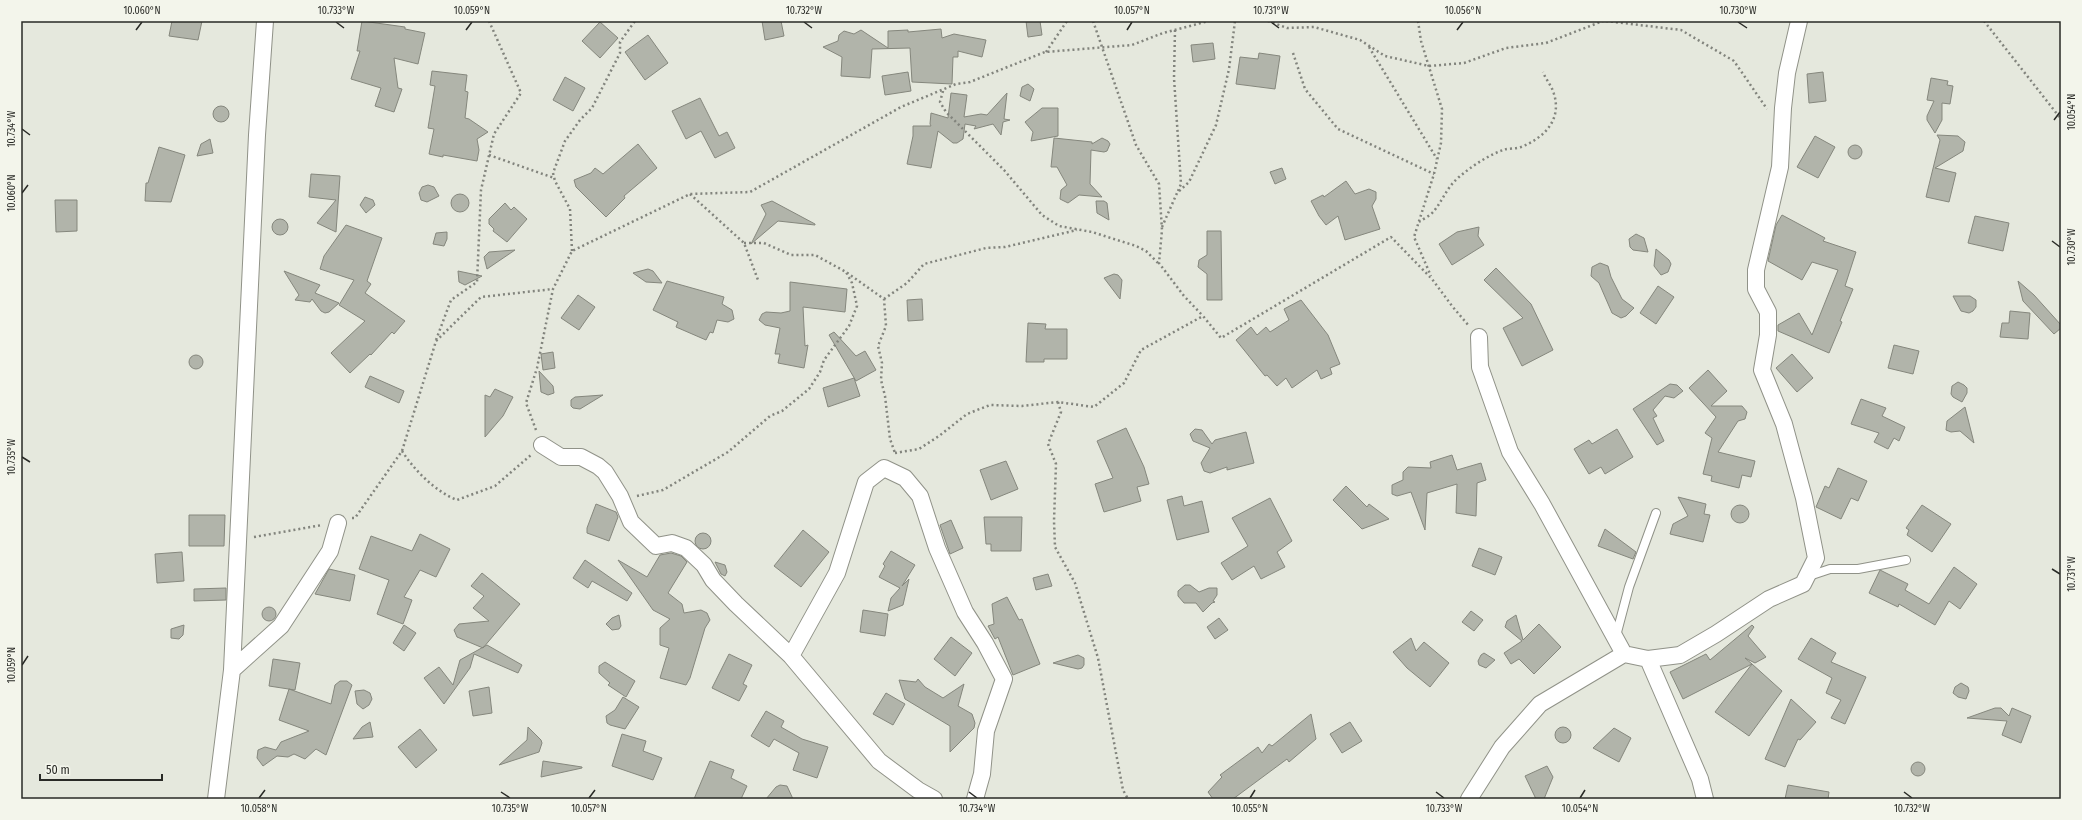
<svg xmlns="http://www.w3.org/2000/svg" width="2082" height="820" font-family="'Fira Sans Condensed',sans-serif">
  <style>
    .building { fill: #b1b4aa; stroke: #85877d }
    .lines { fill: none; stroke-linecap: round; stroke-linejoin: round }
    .lane-casing { stroke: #909288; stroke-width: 10 }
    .street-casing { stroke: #909288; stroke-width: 18 }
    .path { stroke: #82847d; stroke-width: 2.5; stroke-dasharray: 2 3; stroke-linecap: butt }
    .lane { stroke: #fff; stroke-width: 8 }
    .street { stroke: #fff; stroke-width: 16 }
    .ticks { fill: none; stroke: #292a26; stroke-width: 1.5 }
    .neatline { fill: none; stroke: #292a26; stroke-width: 1.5 }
    .ticks-label { font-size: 10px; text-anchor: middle; fill: #292a26 }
  </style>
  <rect width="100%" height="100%" fill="#e5e8dd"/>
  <path class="building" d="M172 21H202L198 40 169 36Z
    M362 21 405 27V29L425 33 418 64 394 58 398 88 402 89 394 112 375 106 381 88 351 79 360 51H357Z
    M762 21H781L784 36 765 40Z
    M1026 21H1040L1042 35 1028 37Z
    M600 22 618 38 600 58 582 41Z
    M941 29 942 38 954 34 986 40 982 57 958 51V57H953L952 84 912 82 910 48 872 49 870 78 841 76 842 57 823 47 838 41 839 35 844 31 854 34 861 30 888 48V31L908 30V32Z
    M648 35 668 63 645 80 625 52Z
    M1213 43 1215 59 1193 62 1191 45Z
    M1259 53 1280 56 1275 89 1236 84 1240 57 1258 59Z
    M432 71 467 75 465 91 468 92 465 118 469 119 488 132 477 139 479 150 477 161 443 155V157L429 154 434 129 428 128 435 86 430 85Z
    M908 72 911 91 885 95 882 76Z
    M1823 72 1826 101 1809 103 1807 74Z
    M565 77 585 88 573 111 553 100Z
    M1931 78 1948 81 1947 85 1953 86 1950 104 1942 103V120L1935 133 1927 120V116L1934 101 1927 100Z
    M1028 84 1034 89 1030 101 1020 96 1022 87Z
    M951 93 967 95 964 117 981 114 987 115 1007 93 1004 119 1010 120 1003 122 1001 135 993 124 974 129 976 126 965 124 963 139 957 143H953L938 131 931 168 907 164 913 136V126H931L930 124 931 113 948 118Z
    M700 98 719 136 727 132 735 148 715 158 701 131 686 139 672 111Z
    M213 114a8 8 0 1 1 16 0a8 8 0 1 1-16 0Z
    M1042 108H1058V136L1031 141 1033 132 1025 122Z
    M1937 135 1958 136 1965 142 1963 151 1935 168 1956 173 1949 202 1926 197 1940 140Z
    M1815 136 1835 147 1818 178 1797 167Z
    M1054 138 1092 142V144L1102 138 1108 141 1110 144 1107 151 1104 152 1091 150 1090 184 1102 197 1079 195 1068 203 1060 199 1061 190 1067 185 1057 167H1051Z
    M210 139 213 153 197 156 201 144Z
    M638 144 657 168 624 196 625 198 606 217 576 187 574 180 591 173 595 168 603 174Z
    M1848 152a7 7 0 1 1 14 0a7 7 0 1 1-14 0Z
    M159 147 185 155 171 202 145 201 146 183H148Z
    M1282 168 1286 179 1275 184 1270 172Z
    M311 174 340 176 336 232 317 223 336 200 309 197Z
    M1346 181 1355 194 1369 189 1376 192V199L1372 206 1380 229 1345 240 1338 216 1326 225 1319 216 1311 201 1323 195 1324 197Z
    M428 185 434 187 439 196 427 202 421 200 419 193 422 187Z
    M451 203a9 9 0 1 1 18 0a9 9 0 1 1-18 0Z
    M365 197 373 200 375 205 366 213 360 205Z
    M55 200H77V231L56 232Z
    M772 201 815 224V225L778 221 751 244 766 214 761 205Z
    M1096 201H1104L1107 203 1109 220 1097 213Z
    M505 203 511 210 514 207 527 219 507 242 493 231 494 229 489 224V219Z
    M1782 215 1825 238 1823 241 1856 252 1845 286 1853 289 1840 321 1842 322 1829 353 1778 331V325L1799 313 1812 335 1838 270 1812 262 1802 280 1768 261 1776 225Z
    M1975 216 2009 223 2003 251 1968 243Z
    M272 227a8 8 0 1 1 16 0a8 8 0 1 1-16 0Z
    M346 225 382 238 367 281 371 284 365 293 405 321 394 334 392 332 371 355 370 354 350 373 331 353 365 321 339 305 354 280 320 269 324 256Z
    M1479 227 1478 236 1484 245 1452 265 1439 244 1457 232Z
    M1207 231H1221L1222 300H1207V274L1198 267 1199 260 1207 255Z
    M447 232V239L444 246 433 244 436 233Z
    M1636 234 1644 238 1648 252 1633 250 1630 247 1629 239Z
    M1656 249 1669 260 1671 264 1668 272 1661 275 1654 266Z
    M515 250 487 269 484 257 489 252Z
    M1600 263 1608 266 1611 277 1622 299 1634 308 1626 316 1621 318 1612 313 1599 283 1591 276 1592 267Z
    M1496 268 1531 304 1553 350 1522 366 1503 328 1523 318 1484 280Z
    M648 269 653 271 662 283 646 282 633 273Z
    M284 271 320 285 315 293 339 303 329 312 325 313 321 311 312 299 310 302 295 300 299 295Z
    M458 271 482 276 465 285 459 282Z
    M1114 274 1118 275 1122 280 1120 299 1104 278Z
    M667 281 724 297 722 304 732 310 734 319 728 322 717 320 713 333 710 332 706 340 676 327 678 322 653 310Z
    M2018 281 2034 295 2061 325V328L2054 334 2023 301Z
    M790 282 847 289 845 312 803 307 805 346 808 345 804 368 778 363 780 354H775L780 328 765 325 759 320 762 314 766 312 781 313 790 311Z
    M1658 286 1674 297 1656 324 1640 313Z
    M578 295 595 307 579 330 561 318Z
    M1953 296H1970L1976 300V307L1973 311 1969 313 1961 311Z
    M922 299 923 320 908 321 907 300Z
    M1301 300 1328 335 1340 364 1330 368 1332 374 1321 379 1317 370 1292 388 1286 378 1277 386 1267 375 1265 376 1236 340 1251 327 1257 335 1266 327 1270 332 1289 320 1284 309Z
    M2010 311 2030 313 2028 339 2000 337 2002 323H2009Z
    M1028 323 1046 324 1045 329H1067V359H1044V362H1026Z
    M834 332 856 356 865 351 876 370 856 381 829 335Z
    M1894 345 1919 351 1913 374 1888 368Z
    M553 352 555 368 543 370 541 354Z
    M1792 354 1813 378 1797 392 1776 368Z
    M189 362a7 7 0 1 1 14 0a7 7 0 1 1-14 0Z
    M1708 370 1727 391 1711 406H1742L1747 412 1745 419 1738 421 1718 452 1755 461 1751 477 1742 475 1739 488 1711 481 1712 476 1703 474 1712 438 1705 433 1716 417 1689 388Z
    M539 371 553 386 554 393 548 395 541 392Z
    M370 376 404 391 399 403 365 387Z
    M854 378 860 396 828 407 823 388Z
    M1958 382 1964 385 1967 388V393L1962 402 1953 397 1951 394 1952 386Z
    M1670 384 1677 385 1683 391 1674 398 1665 396 1653 410 1657 416 1653 418 1664 441 1657 445 1633 409Z
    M495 389 513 397 503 416 485 437V395L490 397Z
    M603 395 580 409 573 408 571 406V400L575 397Z
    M1861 399 1886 408 1882 416 1905 427 1899 441 1894 438 1888 449 1874 442 1879 433 1851 424Z
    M1965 407 1974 443 1960 431 1951 432 1946 430 1947 421Z
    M1126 428 1144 467 1149 484 1137 487 1141 501 1104 512 1095 484 1113 478 1097 441Z
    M1195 429 1202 430 1212 444 1215 440 1246 432 1254 463 1227 470V467L1210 473 1204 471 1201 463 1210 448 1193 441 1190 434Z
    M1617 429 1633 457 1605 474 1601 467 1589 474 1574 449 1589 440 1592 444Z
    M1452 455 1457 470 1481 463 1486 480 1477 483 1476 516 1456 513 1457 484 1427 493 1425 530 1411 492 1397 496 1392 494V485L1403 480V472L1408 467 1431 468 1430 462Z
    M1006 461 1018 489 991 500 980 470Z
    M1838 468 1867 481 1858 501 1851 498 1841 519 1816 507 1825 486 1829 488Z
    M1346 486 1367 507 1369 504 1389 519 1362 529 1333 500Z
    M1182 496 1184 506 1202 501 1209 532 1177 540 1167 500Z
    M1678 497 1706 504 1704 514 1710 515 1703 542 1670 534 1673 524 1688 516Z
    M1270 498 1292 541 1277 552 1285 567 1261 579 1254 566 1232 580 1221 563 1248 546 1232 518Z
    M596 504 616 512 618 517 609 541 587 533V528Z
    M1922 505 1951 524 1932 552 1907 535 1909 530 1906 528Z
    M1731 514a9 9 0 1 1 18 0a9 9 0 1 1-18 0Z
    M189 515H225L224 546H189Z
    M984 517H1022L1021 551H991V544H986Z
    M951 520 963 548 950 554 940 525Z
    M1605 529 1636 552 1633 559 1598 546Z
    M803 530 829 552 801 587 774 566Z
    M695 541a8 8 0 1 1 16 0a8 8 0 1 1-16 0Z
    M420 534 450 549 436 577 420 570 404 597 412 600 403 624 377 614 389 580 359 569 371 536 412 551Z
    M1479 548 1502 557 1495 575 1472 566Z
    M891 551 915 565 902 586 909 579 903 605 888 611 891 598 900 588 879 577 885 566 883 564Z
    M182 552 184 581 157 583 155 554Z
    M671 553 681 556 687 562 668 593 682 604 684 613 701 610 707 613 710 620 705 628 690 678 686 685 660 678 669 648 660 645V628L670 619 653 610 618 560 647 577 660 555Z
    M585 560 632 593 627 601 592 581 588 588 573 578Z
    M715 562 725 565 727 572 725 576 721 574Z
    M1954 567 1977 584 1960 609 1949 601 1935 625 1899 604 1898 607 1869 593 1880 570 1908 584 1905 590 1929 604Z
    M329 569 355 575 350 601 315 594Z
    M482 573 520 604 483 648 457 637 454 630 459 624 489 621 473 608 484 596 471 586Z
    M1048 574 1052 586 1036 590 1033 578Z
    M1185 585H1190L1199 592 1209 588H1217V595L1213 601 1215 602 1212 603 1203 612 1196 603H1184L1178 596V591Z
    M226 588V600L194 601V589Z
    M1007 597 1019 620 1022 619 1040 664 1013 675 998 637 995 639 988 626 994 624 992 604Z
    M262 614a7 7 0 1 1 14 0a7 7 0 1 1-14 0Z
    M863 610 888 614 885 636 860 632Z
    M1471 611 1483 620 1474 631 1462 622Z
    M619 615 621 626 619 629 612 630 606 624 612 618Z
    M1516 615 1523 640 1539 624 1561 647 1534 674 1519 659 1511 664 1504 653 1522 641 1505 627 1507 621Z
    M1219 618 1228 630 1215 639 1207 627Z
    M184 625 183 635 179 639 171 638V629Z
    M404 625 416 633 404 651 393 643Z
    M1752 625 1754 627 1748 636 1766 657 1755 663 1745 658 1752 664 1683 699 1670 672 1706 654 1710 660Z
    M951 637 972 653 955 676 934 659Z
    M1411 638 1416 651 1424 642 1449 663 1430 687 1407 668 1393 652Z
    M1811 638 1836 653 1831 662 1866 677 1845 724 1831 718 1841 700 1826 693 1832 678 1798 659Z
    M487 645 522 665 518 673 474 654 470 668 444 704 424 678 439 667 453 685 460 660Z
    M1484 653 1495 660 1486 668 1479 665 1478 661 1481 655Z
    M729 654 752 665 743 684 747 686 739 701 712 688Z
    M1078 655 1084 658V665L1082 668 1078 669 1053 663Z
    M273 659 300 663 295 690 269 686Z
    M605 662 635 681 626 697 608 685 610 683 599 673V666Z
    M1752 664 1782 691 1749 736 1715 712Z
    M918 679 925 687 943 698 964 684 958 706 972 714 975 723 974 728 950 752V726L905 699 899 680 916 682Z
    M340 681H347L352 685 326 755 316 749 305 759 294 754 288 757 277 756 263 766 257 758 258 750 265 747 276 750 281 742 309 731 279 720 289 689 331 704 335 685Z
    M1961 683 1968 687 1969 691 1966 699 1958 697 1953 693 1955 687Z
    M489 687 492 713 473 716 469 691Z
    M364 690 370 693 372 699 369 705 363 709 357 704 355 691Z
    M886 693 905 704 893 725 873 714Z
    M623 697 639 707 625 729 610 725 607 723 606 716 615 710Z
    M1791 699 1816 722 1800 740 1798 739 1785 767 1765 759Z
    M1995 708H2001L2009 716 2012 708 2031 716 2021 743 2002 735 2007 721 1967 718Z
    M766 711 784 721 781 727 802 739 828 747 817 778 793 770 799 753 774 739 769 747 751 736Z
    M1311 714 1316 739 1289 762 1287 759 1233 799H1213L1208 792 1222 777 1220 775 1258 747 1262 753 1269 744 1272 746Z
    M370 722 373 737 353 739 362 727Z
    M1350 722 1362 741 1342 753 1330 734Z
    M528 727 541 740 542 743 539 752 499 765 527 740Z
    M1555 735a8 8 0 1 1 16 0a8 8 0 1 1-16 0Z
    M1614 728 1631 738 1619 762 1593 748Z
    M420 729 437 750 416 768 398 747Z
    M622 734 646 741 643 751 662 758 653 780 612 766Z
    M543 761 582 767V768L541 777Z
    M710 761 734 770 731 778 747 786 741 799H694Z
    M1911 769a7 7 0 1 1 14 0a7 7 0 1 1-14 0Z
    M1547 766 1553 777 1544 799H1536L1525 776Z
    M780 785 787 786 793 799H766L776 787Z
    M1788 785 1829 792 1828 799H1785Z"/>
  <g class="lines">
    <defs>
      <path id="lane" d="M1809 576 1830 569H1858L1906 560
        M1616 636 1629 587 1656 513"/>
      <path id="street" d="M1479 337 1480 367 1510 452 1542 504 1624 654
        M542 445 561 457H581L598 466 605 472 620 496 631 522 656 546 672 543 686 548 704 565 713 580 736 604 791 656 879 761 918 790 934 799
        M791 656 837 573 866 482 884 468 905 478 920 496 937 548 965 612 985 643 1004 679 986 731 982 774 975 799
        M1648 659 1700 779 1705 799
        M232 670 281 626 330 551 338 523
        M216 799 232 670 257 135 265 21
        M1469 799 1502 747 1540 704 1624 654 1648 659 1680 655 1716 634 1769 599 1803 584 1816 558 1804 498 1784 424 1762 370 1768 335V312L1756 289V270L1780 167 1783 108 1787 73 1799 21"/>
    </defs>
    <use href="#lane" class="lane-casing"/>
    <use href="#street" class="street-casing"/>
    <path class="path" d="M1093 21 1136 145 1159 184 1162 230 1159 263 1184 296 1203 316
      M1268 21 1287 28 1314 27 1360 40 1385 56 1429 66 1464 63 1506 48 1546 43 1603 21
      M1418 21 1421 41 1442 109 1441 143 1434 174 1414 237 1431 276
      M1606 21 1681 30 1734 61 1767 109
      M1984 21 2061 119
      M1175 30 1174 78 1181 184 1178 191
      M1369 47 1437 159
      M1046 52 1067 21
      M1293 53 1305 89 1338 129 1434 174
      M943 91 940 102 946 112 1004 170 1042 215 1059 226 1092 232 1136 246 1146 251 1158 263
      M489 155 554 178
      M690 194 744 243 758 280
      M1419 222C1423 219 1430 216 1434 211 1443 200 1447 187 1459 177 1472 166 1487 156 1503 150 1508 148 1515 149 1521 147 1544 138 1562 120 1554 94 1552 86 1546 80 1543 72
      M1162 227 1177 193 1189 182 1216 125 1229 69 1235 21
      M744 243H764L791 255H815L846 272 884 299 886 326 878 346 882 363 881 380 885 396 890 439 895 453
      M572 251 570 209 555 181 553 173 565 141 580 120 592 108 620 53V42L635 21
      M884 299 907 283 924 264 986 248 1005 247 1077 230
      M436 340 451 300 477 282 481 190 494 134 521 93 489 21
      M1058 402 1061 412 1048 444 1056 464 1054 521 1055 547 1075 583 1098 658 1123 790 1128 799
      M536 430 526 403 537 368 553 289 572 251 690 194 750 192 901 107 956 84 970 82 1045 52 1132 45 1163 33 1209 21
      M402 451C414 470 436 492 457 500L495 486 531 455
      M895 453 919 449 939 436 967 414 990 405 1022 406 1058 402 1094 407 1124 383 1141 350 1203 316 1221 338 1391 237 1432 279 1452 306 1469 326
      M637 496 663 490 728 452 770 416 782 411 809 389 820 372 824 360 849 326 857 306 852 283 846 272
      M352 518H355L402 451 436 341 481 297 553 289
      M254 537 322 525"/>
    <use href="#lane" class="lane"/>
    <use href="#street" class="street"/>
  </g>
  <path class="ticks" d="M336 22 344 28M804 22 812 28M1271 22 1279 28M1738 22 1747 28M136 30 142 22M466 30 472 22M1127 30 1132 22M1457 30 1463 22M2054 120 2060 112M22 129 30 135M22 193 28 185M2052 241 2060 247M22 457 30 462M2052 569 2060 574M22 665 28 656M501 792 510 798M969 792 977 798M1436 792 1444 798M1904 792 1912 798M259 798 265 790M589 798 595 790M1250 798 1255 790M1580 798 1585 790"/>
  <rect width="2082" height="820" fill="none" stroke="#f3f5eb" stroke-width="44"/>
  <path d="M40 774v6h122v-6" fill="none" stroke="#292a26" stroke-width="2"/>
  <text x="46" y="774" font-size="12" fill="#292a26" stroke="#f3f5eb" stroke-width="3" paint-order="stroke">50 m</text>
  <rect x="22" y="22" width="2038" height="776" class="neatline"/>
  <g class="ticks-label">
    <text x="142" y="14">10.060°N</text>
    <text x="336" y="14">10.733°W</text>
    <text x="472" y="14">10.059°N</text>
    <text x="804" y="14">10.732°W</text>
    <text x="1132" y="14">10.057°N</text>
    <text x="1271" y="14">10.731°W</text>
    <text x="1463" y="14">10.056°N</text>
    <text x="1738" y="14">10.730°W</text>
    <text transform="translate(2071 112) rotate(-90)" y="4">10.054°N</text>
    <text transform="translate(11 129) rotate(-90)" y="4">10.734°W</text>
    <text transform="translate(11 193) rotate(-90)" y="4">10.060°N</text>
    <text transform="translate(2071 247) rotate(-90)" y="4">10.730°W</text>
    <text transform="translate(11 457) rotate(-90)" y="4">10.735°W</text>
    <text transform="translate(2071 574) rotate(-90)" y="4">10.731°W</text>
    <text transform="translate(11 665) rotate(-90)" y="4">10.059°N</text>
    <text x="259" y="812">10.058°N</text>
    <text x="510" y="812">10.735°W</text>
    <text x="589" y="812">10.057°N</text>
    <text x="977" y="812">10.734°W</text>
    <text x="1250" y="812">10.055°N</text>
    <text x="1444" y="812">10.733°W</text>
    <text x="1580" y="812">10.054°N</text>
    <text x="1912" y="812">10.732°W</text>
  </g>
</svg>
